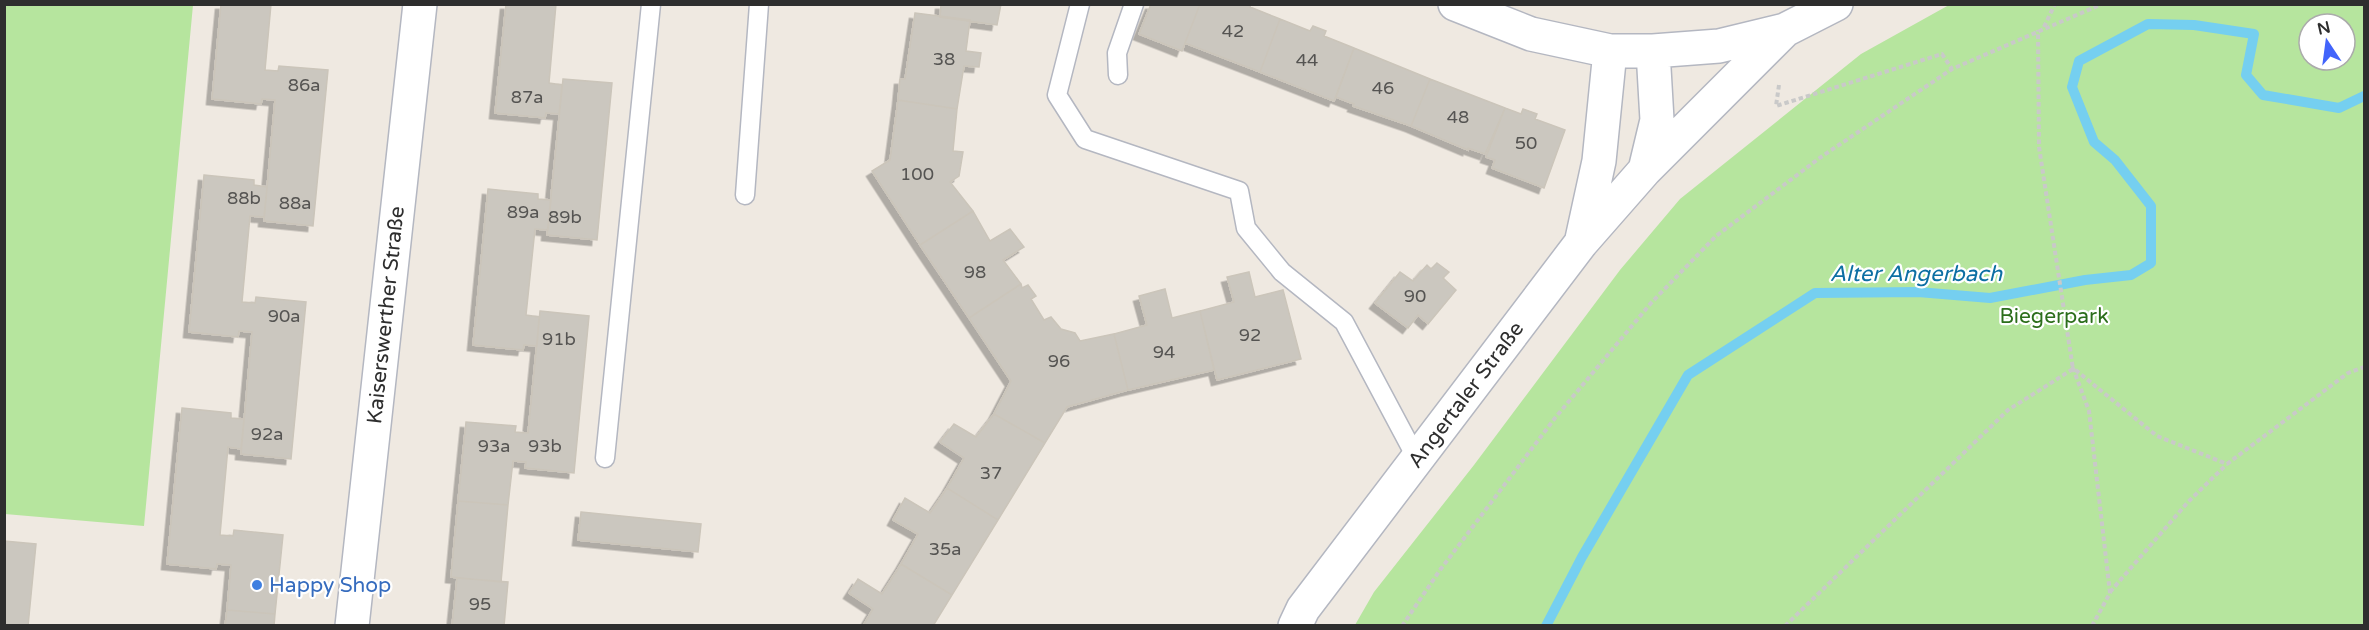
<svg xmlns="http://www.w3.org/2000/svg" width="2369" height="630" font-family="'Varela Round',sans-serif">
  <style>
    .green { fill: #b6e59e; fill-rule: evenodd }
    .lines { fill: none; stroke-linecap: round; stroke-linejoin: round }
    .stream { stroke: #75cff0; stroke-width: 10 }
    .building { fill: #cbc7bf; stroke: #cbc5ba; stroke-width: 1.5; filter: url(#shadow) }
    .lane-casing { stroke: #b4b7c1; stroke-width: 21 }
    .street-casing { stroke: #b4b7c1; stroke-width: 36 }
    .path { stroke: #c9c9c9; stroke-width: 4; stroke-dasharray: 4.5 3; stroke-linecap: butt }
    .lane { stroke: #fff; stroke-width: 18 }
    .street { stroke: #fff; stroke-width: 33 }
    .shop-dot { fill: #3f7fe0; stroke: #fff; stroke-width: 2 }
    .labels { text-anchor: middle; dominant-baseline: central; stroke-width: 4.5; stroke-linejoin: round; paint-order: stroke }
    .number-label { font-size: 18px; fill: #555452 }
    .street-label { font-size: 21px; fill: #2e2e2e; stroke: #fff }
    .park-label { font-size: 21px; fill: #2c6e1b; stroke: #fff }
    .shop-label { font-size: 21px; fill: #366cbe; stroke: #fff; text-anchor: start }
    .water-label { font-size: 22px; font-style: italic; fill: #0d6fa3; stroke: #fff }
  </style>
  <defs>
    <filter id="shadow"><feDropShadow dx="-5.5" dy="5.5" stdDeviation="0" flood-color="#0004"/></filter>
  </defs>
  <rect width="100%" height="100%" fill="#efe9e1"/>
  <path class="green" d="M4 5H193L144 526 5 514Z
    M1949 5H2364V625H1355L1374 592 1474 465 1620 270 1680 199 1861 54ZM2309 24H2345V60H2309Z"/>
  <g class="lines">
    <path class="stream" d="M1546 626 1582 557 1688 375 1815 293 1918 292 1990 298 2085 280 2131 275 2151 263V206L2115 160 2094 142 2072 87 2079 61 2148 24 2194 25 2254 34 2246 75 2263 95 2339 108 2364 96"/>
  </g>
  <path class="building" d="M221 4H271L265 70 278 71 279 66 328 70 313 226 264 221 275 100 262 99 261 104 212 99Z
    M506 4H556L549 83 562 85 559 114 546 113 545 118 495 113Z
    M941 4H1001L997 25 940 17Z
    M1151 4H1200L1182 51 1139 34Z
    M1200 4H1251L1250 7 1280 19 1260 72 1185 43Z
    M915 13 970 20 966 51 981 53 979 67 964 66 957 109 898 100 900 79H905Z
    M1280 19 1310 31 1313 26 1326 31 1324 36 1354 48 1334 101 1260 72Z
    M1354 48 1430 79 1411 126 1353 106 1354 104 1336 97Z
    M563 79 612 83 597 240 547 235Z
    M1430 79 1505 108 1485 154 1468 148V150L1411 126Z
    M898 100 957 109 953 151 963 152 959 176 950 182 973 211 920 245 872 171 890 160Z
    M1505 108 1521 114 1523 109 1537 114 1535 119 1565 130 1544 188 1492 168 1495 160 1486 157Z
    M204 175 254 180V185L267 187 264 217 250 216 242 302 255 303 256 297 306 302 291 459 241 454 252 332 239 331 238 337 189 332Z
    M488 189 538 194V199L551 200 548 230 535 229 526 315 539 317 537 346 524 345 523 350 473 345Z
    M973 211 990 241 1010 229 1024 247 1003 260 1021 284 969 318 920 245Z
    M1437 263 1449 272 1443 278 1456 290 1428 324 1418 315 1408 328 1375 303 1400 272 1413 281 1427 265 1431 269Z
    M1249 272 1255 297 1283 290 1301 359 1217 380 1200 311 1234 302 1227 277Z
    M1021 284 1022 288 1028 285 1036 296 1031 299 1044 320 1051 317 1061 329 1075 333 1080 341 1114 334 1128 390 1067 407 1045 443 994 414 1011 381 969 318Z
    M1165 289 1172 318 1200 311 1214 370 1128 390 1114 334 1147 325 1139 296Z
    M540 311 589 316 574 473 525 468 526 462 513 461 508 505 458 501 466 422 516 426 515 432 528 433Z
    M182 408 231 413V418L244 419 241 449 228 447 220 535 233 536 234 530 283 535 275 614 227 610 231 565 217 564 216 569 167 564Z
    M994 414 1045 443 998 520 947 488 964 458 940 442 954 424 976 437Z
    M947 488 998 520 952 595 901 564 918 534 893 520 905 498 930 513Z
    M458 501 508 505 501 582 451 577Z
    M581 512 701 524 698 552 578 540Z
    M4 541 36 544 28 626H4Z
    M901 564 952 595 933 626H863L873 609 849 593 858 579 882 594Z
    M457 578 508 582 504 626H452Z
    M227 610 275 614 274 626H225Z"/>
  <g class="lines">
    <defs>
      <path id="lane" d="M1080 4 1057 95 1085 139 1239 191 1246 228 1282 272 1344 322 1417 459
        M1118 75 1117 53 1134 4
        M745 195 759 4
        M605 458 651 4"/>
      <path id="street" d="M1455 4 1531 34 1610 51H1653L1719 46 1785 30
        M1645 170 1657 120 1653 51
        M1582 239 1599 161 1610 51
        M352 626 420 4
        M1295 626 1303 609 1581 243 1645 170 1785 30 1836 4"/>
    </defs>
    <use href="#lane" class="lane-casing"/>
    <use href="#street" class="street-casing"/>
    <path class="path" d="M2044 27 2055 4
      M1779 85 1776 106 1942 54 1952 69
      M2110 592 2188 502 2226 465
      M1402 626 1440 570 1555 418 1651 303 1716 236 1821 157 1952 69 2102 4
      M1785 626 2008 410 2073 369 2039 147 2038 30
      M2092 626 2110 593 2089 411 2073 368 2157 436 2227 464 2348 373 2364 367"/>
    <use href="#lane" class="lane"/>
    <use href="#street" class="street"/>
  </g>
  <circle class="shop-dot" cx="257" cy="585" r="6"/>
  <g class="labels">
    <g class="number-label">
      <text x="1233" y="31">42</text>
      <text x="944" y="59">38</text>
      <text x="1307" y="60">44</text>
      <text x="304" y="85">86a</text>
      <text x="1383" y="88">46</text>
      <text x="527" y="97">87a</text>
      <text x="1458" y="117">48</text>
      <text x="1526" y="143">50</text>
      <text x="917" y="174">100</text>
      <text x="244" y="198">88b</text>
      <text x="295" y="203">88a</text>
      <text x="523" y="212">89a</text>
      <text x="565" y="217">89b</text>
      <text x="975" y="272">98</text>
      <text x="1415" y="296">90</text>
      <text x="284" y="316">90a</text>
      <text x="1250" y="335">92</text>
      <text x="559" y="339">91b</text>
      <text x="1164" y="352">94</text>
      <text x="1059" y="361">96</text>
      <text x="267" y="434">92a</text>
      <text x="494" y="446">93a</text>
      <text x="545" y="446">93b</text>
      <text x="991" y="473">37</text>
      <text x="945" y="549">35a</text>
      <text x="480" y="604">95</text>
    </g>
    <g class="street-label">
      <text transform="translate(386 315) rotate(-84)">Kaiserswerther Straße</text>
      <text transform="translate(1466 395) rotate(-53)">Angertaler Straße</text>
    </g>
    <g class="park-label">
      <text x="2054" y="316">Biegerpark</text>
    </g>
    <g class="shop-label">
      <text x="269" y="585">Happy Shop</text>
    </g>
    <g class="water-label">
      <text x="1916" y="274">Alter Angerbach</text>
    </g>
  </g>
  <rect width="2369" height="630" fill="none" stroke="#2e2e2e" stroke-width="12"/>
  <g transform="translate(2327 42) rotate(347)"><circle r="28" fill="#ffffff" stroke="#ababab" stroke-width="1.5"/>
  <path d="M0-4.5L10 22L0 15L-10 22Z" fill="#4264fb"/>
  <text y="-9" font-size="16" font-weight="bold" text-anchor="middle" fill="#2e2e2e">N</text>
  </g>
</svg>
